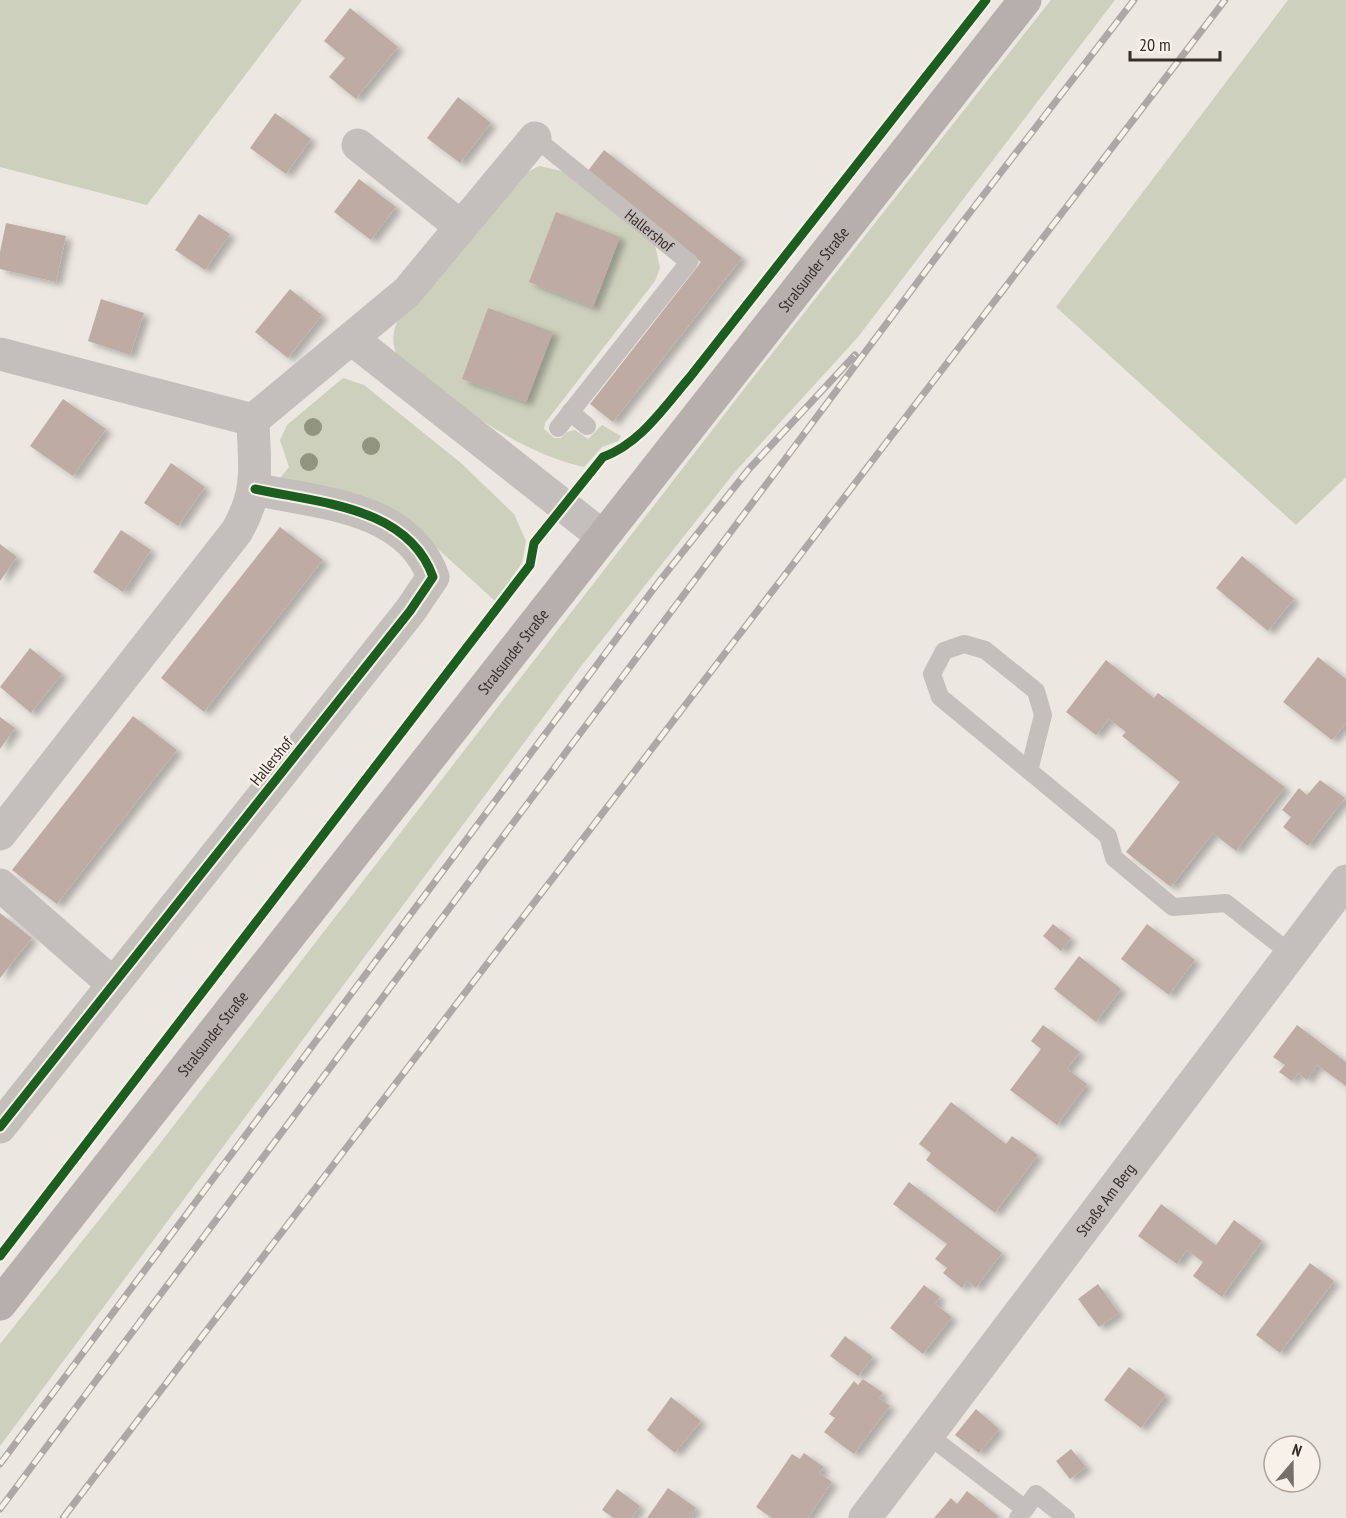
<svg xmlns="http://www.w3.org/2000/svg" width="1346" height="1518" font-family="'PT Sans Narrow',sans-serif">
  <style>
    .green { fill: #cdd0bc }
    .building { fill: #beaca4; filter: url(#shadow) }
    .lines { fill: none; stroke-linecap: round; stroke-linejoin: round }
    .lane { stroke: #c5bfbb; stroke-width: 18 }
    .street { stroke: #c5bfbb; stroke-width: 33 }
    .secondary { stroke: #b6afab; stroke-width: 33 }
    .rail-casing { stroke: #ada8a5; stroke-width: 7 }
    .rail { stroke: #f8f1e9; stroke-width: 4.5; stroke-dasharray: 14; stroke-linecap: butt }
    .cycleway-casing { stroke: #f8f1e9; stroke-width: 13 }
    .cycleway { stroke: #1b5e20; stroke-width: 9 }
    .tree { fill: #91957f }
    .labels { text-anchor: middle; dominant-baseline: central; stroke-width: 4.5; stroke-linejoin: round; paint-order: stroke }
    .street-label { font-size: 16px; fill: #362d29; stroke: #f8f1e9 }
  </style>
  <defs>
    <filter id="shadow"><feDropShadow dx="6" dy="4" stdDeviation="3" flood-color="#0004"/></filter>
  </defs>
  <rect width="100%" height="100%" fill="#ece7e1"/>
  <path class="green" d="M0 0H302L147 205 0 167Z
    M1051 0H1115L858 337 734 473 582 665 0 1446V1344L154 1151 748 384Z
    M1288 0H1346V477L1296 525 1056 307Z
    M539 166 562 171 640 230 655 245 660 268 655 281 545 423 544 429 554 438H561L567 432 575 430 588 439 602 425 621 436 618 441 602 447 584 467C511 450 456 402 398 358 390 340 393 329 402 312L528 172Z
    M343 378 364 385 461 463 514 514 526 541 522 563 495 601 415 528 280 478 289 467 280 440 287 425Z"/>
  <path class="building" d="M350 8 398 47 356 99 329 77 345 58 324 41Z
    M458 97 491 123 460 163 427 138Z
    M275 113 311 139 286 174 250 148Z
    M604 150 742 258 613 422 590 404 701 262 587 172Z
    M359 179 396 207 371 240 334 212Z
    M556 212 620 237 593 307 529 282Z
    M199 214 230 234 205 270 175 250Z
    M6 223 66 236 56 282 0 269V252Z
    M290 289 322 315 288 358 255 332Z
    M101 299 144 313 130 355 88 341Z
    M488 308 553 332 526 402 462 379Z
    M63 399 106 429 73 476 30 446Z
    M171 463 205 487 178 526 144 503Z
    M280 527 323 560 204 712 161 678Z
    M121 530 151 550 123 592 93 572Z
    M0 544 17 557 0 581Z
    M1242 556 1294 599 1268 631 1216 588Z
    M30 648 62 674 31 713 0 687Z
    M1318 657 1346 679V723L1332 740 1283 702Z
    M1106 660 1154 698 1158 693 1285 787 1236 851 1213 833 1171 887 1126 852 1180 782 1122 736 1126 732 1109 719 1096 735 1066 712Z
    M133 716 177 750 57 904 12 870Z
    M0 717 15 728 0 749Z
    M1320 780 1345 798 1308 846 1283 827 1291 817 1282 810 1299 788 1307 795Z
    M0 913 32 938 0 978Z
    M1053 924 1071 938 1061 951 1043 936Z
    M1147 924 1195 960 1169 995 1121 959Z
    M1079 956 1121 989 1096 1022 1054 989Z
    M1043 1025 1080 1052 1067 1069 1087 1084 1057 1125 1010 1090 1041 1049 1031 1041Z
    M1297 1025 1346 1062V1086L1317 1065 1307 1080 1298 1073 1292 1081 1279 1072 1285 1065 1273 1057Z
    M951 1102 1006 1144 1012 1136 1038 1155 995 1213 926 1160 931 1153 919 1144Z
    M909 1182 1002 1253 976 1288 967 1281 962 1288 943 1273 947 1268 935 1259 947 1244 893 1204Z
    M1161 1204 1216 1245 1234 1220 1262 1241 1222 1297 1193 1276 1203 1262 1187 1250 1177 1264 1138 1236Z
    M1310 1263 1334 1281 1280 1353 1256 1335Z
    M1098 1284 1119 1313 1099 1327 1078 1299Z
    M924 1285 940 1297 935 1304 952 1317 923 1354 890 1328Z
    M845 1336 873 1357 858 1376 830 1356Z
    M1129 1367 1166 1395 1141 1428 1104 1400Z
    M863 1379 883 1393 879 1398 890 1406 854 1454 824 1432 835 1418 829 1414 854 1381 858 1385Z
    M671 1397 701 1421 675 1453 647 1430Z
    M976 1409 999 1429 979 1453 955 1435Z
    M1071 1449 1086 1467 1070 1479 1056 1461Z
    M804 1453 824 1467 819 1473 832 1482 808 1518H772L756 1507 792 1454 800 1459Z
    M668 1488 696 1508 689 1518H647Z
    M617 1489 640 1506 632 1518H614L602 1510Z
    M967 1491 998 1516 997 1518H934L951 1498 957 1504Z"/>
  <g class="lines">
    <g class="lane">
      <path id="s1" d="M535 138 689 262 558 428"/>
      <path d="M570 412 587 426"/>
      <path d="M1029 771 1043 715 1036 691 985 650 964 644 944 651 932 674 940 697 1108 836 1114 858 1173 907 1226 903 1290 953"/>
      <path d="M928 1435 1025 1509 1018 1518"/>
      <path d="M1025 1509 1036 1494 1066 1518"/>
    </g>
    <g class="street">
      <path d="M358 145 460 226"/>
      <path d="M352 339 602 536"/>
      <path d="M0 354 253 420"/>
      <path d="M253 420 407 292 535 138"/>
      <path d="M0 834 237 531C261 488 254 467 253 420"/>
      <path d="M0 885 113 984"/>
      <path d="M0 1127 410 611 433 577C408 506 318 503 255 489"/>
      <path id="s2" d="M865 1518 1346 881"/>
    </g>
    <path class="secondary" id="s3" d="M0 1304 1025 0"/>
    <defs>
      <path id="rail" d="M0 1464 658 583 749 469 855 355
        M0 1509 958 228 1134 0
        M63 1518 1225 0"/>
    </defs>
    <use href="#rail" class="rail-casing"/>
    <use href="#rail" class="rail"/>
    <defs>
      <path id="cycleway" d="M0 1127 410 611 433 577C408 506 318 503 255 489
        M0 1256 530 565 534 543 603 457C641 443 664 407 690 377L986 0"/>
    </defs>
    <use href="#cycleway" class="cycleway-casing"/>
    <use href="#cycleway" class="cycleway"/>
  </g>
  <g class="tree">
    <circle cx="313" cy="427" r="9"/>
    <circle cx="371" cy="446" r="9"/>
    <circle cx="309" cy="462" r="9"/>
  </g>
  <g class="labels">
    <g class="street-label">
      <text stroke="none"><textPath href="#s1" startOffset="147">Hallershof</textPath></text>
      <text stroke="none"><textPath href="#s3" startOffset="1316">Stralsunder Straße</textPath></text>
      <text stroke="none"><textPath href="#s3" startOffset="830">Stralsunder Straße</textPath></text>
      <text transform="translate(271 761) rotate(-51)">Hallershof</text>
      <text stroke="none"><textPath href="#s3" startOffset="344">Stralsunder Straße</textPath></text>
      <text stroke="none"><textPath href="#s2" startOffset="399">Straße Am Berg</textPath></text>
    </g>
  </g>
  <g transform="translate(1292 1464) rotate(20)"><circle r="28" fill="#f8f1e9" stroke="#aaa39c" stroke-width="1.5"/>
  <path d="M0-4.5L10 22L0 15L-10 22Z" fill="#766e69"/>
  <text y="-9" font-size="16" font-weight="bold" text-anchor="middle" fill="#362d29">N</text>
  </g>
  <path d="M1130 51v9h90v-9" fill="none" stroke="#362d29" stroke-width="3"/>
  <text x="1139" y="51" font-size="18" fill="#362d29" stroke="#f8f1e9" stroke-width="4.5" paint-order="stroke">20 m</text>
</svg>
